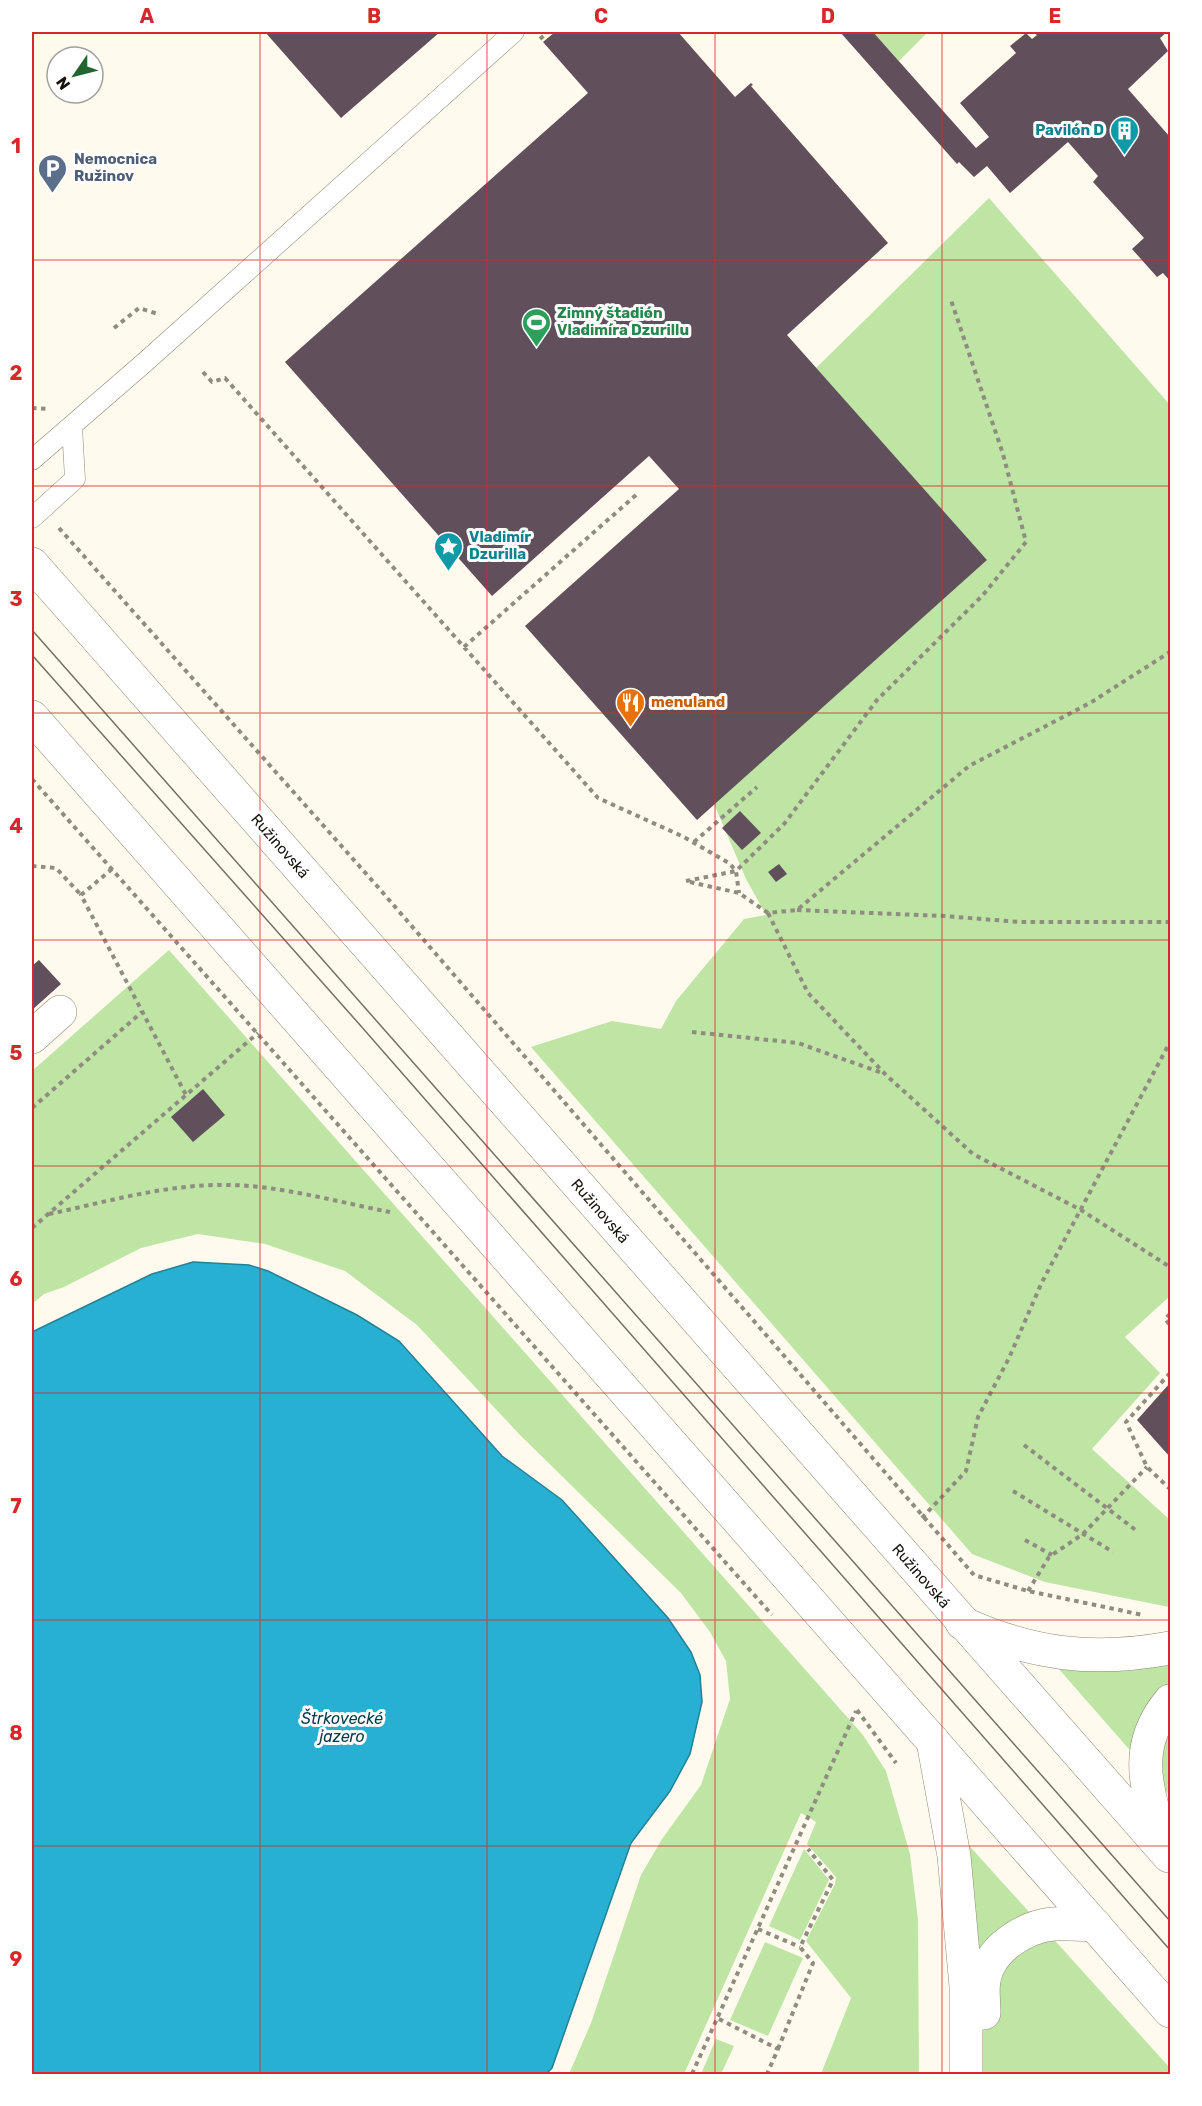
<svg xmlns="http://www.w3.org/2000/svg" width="1202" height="2106" font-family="Rubik,sans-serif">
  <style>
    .green { fill: #bee5a4 }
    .water { fill: #28b0d2; stroke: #238197; stroke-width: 1.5 }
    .building { fill: #61505c }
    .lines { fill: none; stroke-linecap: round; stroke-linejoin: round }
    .service-casing { stroke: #908875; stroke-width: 21 }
    .minor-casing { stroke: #908875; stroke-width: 34 }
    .tertiary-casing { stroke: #908875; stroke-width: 34 }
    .primary-casing { stroke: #908875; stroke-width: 34 }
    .path { stroke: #908c81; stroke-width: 4; stroke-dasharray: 4.5 4.5; stroke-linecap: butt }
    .service { stroke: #fff; stroke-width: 20 }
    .minor { stroke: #fff; stroke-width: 33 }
    .tertiary { stroke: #fff; stroke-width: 33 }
    .primary { stroke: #fff; stroke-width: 33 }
    .tram { stroke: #747066; stroke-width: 1.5 }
    .grid { fill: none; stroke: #d62828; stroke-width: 1.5; stroke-opacity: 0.55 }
    .labels { text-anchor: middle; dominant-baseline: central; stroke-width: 6; stroke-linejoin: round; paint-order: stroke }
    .culture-label { font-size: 15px; font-weight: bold; fill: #0d838f; stroke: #fff; text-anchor: end }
    .service-label { font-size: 15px; font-weight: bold; fill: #4e5e75; stroke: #fff; text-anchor: start }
    .leisure-label { font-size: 15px; font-weight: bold; fill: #27864d; stroke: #fff; text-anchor: start }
    .food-label { font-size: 15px; font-weight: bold; fill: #c56008; stroke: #fff; text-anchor: start }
    .street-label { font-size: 15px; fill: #16130c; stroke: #fff }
    .water-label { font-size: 16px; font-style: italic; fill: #013c4a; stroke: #fff }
    .neatline { fill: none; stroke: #d62828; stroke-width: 2 }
    .grid-label { font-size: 20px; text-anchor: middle; font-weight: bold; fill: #d62828 }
  </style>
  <rect width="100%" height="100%" fill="#fffaed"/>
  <path class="green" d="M873 32H928L899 61Z
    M989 198 1170 405V1296L1125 1337 1160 1373 1092 1449 1170 1520 1169 1607 1045 1582 972 1554 531 1047 612 1021 661 1029 676 1001 744 919 766 915 746 879 714 804 987 560 816 368Z
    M169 950 863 1735 886 1771 910 1854 918 1920 919 2074H821L851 1998 806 1941 835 1884 836 1877 807 1844 816 1822 801 1813 684 2074H569L591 2023 641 1875 662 1839 701 1785 730 1699 726 1661 710 1632 681 1593 520 1435 417 1325 345 1271 265 1244 198 1234 141 1248 64 1287 44 1294 32 1304V1071Z
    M1170 1660V1796L1057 1667Z
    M965 1841 1170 2068V2074H971Z
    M804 1849 829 1880 800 1940 769 1926Z
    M765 1942 803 1958 768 2036 730 2020Z
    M716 2039 734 2046 721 2074H701Z"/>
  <path class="water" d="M193 1262 249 1265 268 1271 357 1315 399 1341 502 1456 562 1500 668 1618 691 1652 700 1675 702 1702 690 1754 670 1791 631 1843 552 2068 546 2074H32V1332L152 1274Z"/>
  <path class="building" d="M265 32H440L341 118Z
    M555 32H678L735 97 751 83 753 85 751 86 888 243 787 335 987 560 697 820 525 626 679 489 649 456 492 596 285 362 588 93 543 42Z
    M840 32H873L976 148 989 137 960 103 1016 53 1010 46 1026 33 1032 39 1037 35 1033 32H1167L1160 38 1168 51 1128 89 1170 137V281L1163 273 1157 277 1132 249 1144 238 1093 182 1098 176 1068 142 1010 193 987 166 974 177 959 162 957 164Z
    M740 811 761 833 742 850 722 828Z
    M779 864 787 874 776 882 768 872Z
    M39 960 61 984 32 1010V966Z
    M203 1089 225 1115 193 1142 171 1117Z
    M1170 1383V1457L1137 1420Z"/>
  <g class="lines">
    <defs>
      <path id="service" d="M32 460 144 363 514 32
        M32 518 75 479 72 426"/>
      <path id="minor" d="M32 1037 60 1012"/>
      <path id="tertiary" d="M32 564 1169 1856
        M32 717 1170 2011"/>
      <path id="primary" d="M962 1623C1033 1655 1094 1662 1170 1648
        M933 1741 954 1856 966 1986V2074
        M1164 1849C1149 1794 1129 1750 1170 1701
        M984 2013C984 2002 982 1990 984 1980 989 1949 1024 1927 1053 1924 1066 1923 1081 1925 1095 1925"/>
    </defs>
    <use href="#service" class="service-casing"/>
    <use href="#minor" class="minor-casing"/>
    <use href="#tertiary" class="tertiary-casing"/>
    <use href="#primary" class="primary-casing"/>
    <path class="path" d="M540 39 548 32
      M114 328 139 308 158 314
      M203 372 212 382 225 378 598 798 684 837 729 863 736 871 739 893
      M32 408 49 409
      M59 528 377 886 974 1575 1028 1591 1143 1615
      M464 647 636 495
      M32 779 772 1615
      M694 842 757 787
      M32 866 56 868 81 895
      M112 869 81 895 186 1095
      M686 881 736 871 784 824 877 700 983 595 1026 542 1003 454 951 300
      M690 882 739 893 768 913 797 910 969 766 1090 703 1170 652
      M797 910 944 916 1020 922H1170
      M768 913 808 993 886 1075 973 1154 1081 1210 1170 1267
      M692 1032 798 1043 885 1074
      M32 1108 142 1012
      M49 1214C106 1202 167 1184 226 1185 279 1185 337 1202 390 1212
      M32 1228 258 1033
      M1170 1314 1165 1319 1170 1325
      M1170 1373 1126 1422 1147 1467 1170 1489
      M1024 1445 1137 1531
      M1013 1491 1113 1552
      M922 1518 966 1471 978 1417 1009 1358 1042 1282 1170 1042
      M1025 1540 1052 1555
      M1028 1591 1049 1557 1083 1534 1147 1467
      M857 1710 896 1763
      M758 1929 800 1947
      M719 2019 778 2049 767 2074
      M778 2049 813 1963 800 1947 833 1880 808 1849
      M692 2074 856 1711"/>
    <use href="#service" class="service"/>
    <use href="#minor" class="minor"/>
    <use href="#tertiary" class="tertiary"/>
    <use href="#primary" class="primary"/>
    <path class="tram" d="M32 630 1170 1921
      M32 655 360 1025 1170 1950"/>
  </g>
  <path class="grid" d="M260 32V2074M487 32V2074M715 32V2074M942 32V2074M32 260H1170M32 486H1170M32 713H1170M32 940H1170M32 1166H1170M32 1393H1170M32 1620H1170M32 1846H1170"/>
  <defs>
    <symbol id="building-pin" viewBox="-11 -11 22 30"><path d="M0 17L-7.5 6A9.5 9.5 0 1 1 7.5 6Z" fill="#0f9aa8" stroke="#fff"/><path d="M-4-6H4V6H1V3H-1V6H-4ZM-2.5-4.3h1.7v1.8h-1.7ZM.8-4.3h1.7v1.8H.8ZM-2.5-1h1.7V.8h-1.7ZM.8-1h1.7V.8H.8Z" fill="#fff"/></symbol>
    <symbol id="parking-pin" viewBox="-11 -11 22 30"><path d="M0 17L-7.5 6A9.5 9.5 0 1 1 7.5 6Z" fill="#5c6f8a" stroke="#fff"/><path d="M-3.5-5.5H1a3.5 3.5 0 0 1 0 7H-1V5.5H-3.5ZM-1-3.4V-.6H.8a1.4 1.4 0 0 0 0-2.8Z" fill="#fff"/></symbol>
    <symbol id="stadium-pin" viewBox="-11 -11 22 30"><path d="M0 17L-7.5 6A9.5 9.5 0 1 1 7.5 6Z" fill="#2e9e5b" stroke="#fff"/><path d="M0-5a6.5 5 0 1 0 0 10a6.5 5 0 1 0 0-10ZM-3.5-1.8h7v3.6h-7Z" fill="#fff"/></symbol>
    <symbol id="sight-pin" viewBox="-11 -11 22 30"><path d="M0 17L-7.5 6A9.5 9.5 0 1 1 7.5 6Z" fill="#0f9aa8" stroke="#fff"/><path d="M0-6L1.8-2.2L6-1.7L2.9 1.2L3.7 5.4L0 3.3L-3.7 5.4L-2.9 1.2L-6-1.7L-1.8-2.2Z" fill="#fff"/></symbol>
    <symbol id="restaurant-pin" viewBox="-11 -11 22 30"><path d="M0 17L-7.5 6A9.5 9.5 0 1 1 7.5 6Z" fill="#e8710a" stroke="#fff"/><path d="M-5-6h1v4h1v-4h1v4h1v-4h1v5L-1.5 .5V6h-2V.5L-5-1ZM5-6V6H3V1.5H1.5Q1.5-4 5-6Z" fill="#fff"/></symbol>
  </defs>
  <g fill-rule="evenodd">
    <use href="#building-pin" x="1108" y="114" width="33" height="45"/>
    <use href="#parking-pin" x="36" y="152" width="33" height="45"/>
    <use href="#stadium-pin" x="520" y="306" width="33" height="45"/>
    <use href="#sight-pin" x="432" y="530" width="33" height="45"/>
    <use href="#restaurant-pin" x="614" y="686" width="33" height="45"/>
  </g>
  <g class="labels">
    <g class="culture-label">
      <text x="1104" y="130">Pavilón D</text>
      <text x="469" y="537" text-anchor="start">Vladimír<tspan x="469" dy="17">Dzurilla</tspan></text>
    </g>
    <g class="service-label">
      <text x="74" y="159">Nemocnica<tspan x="74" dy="17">Ružinov</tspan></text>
    </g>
    <g class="leisure-label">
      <text x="557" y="313">Zimný štadión<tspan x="557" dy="17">Vladimíra Dzurillu</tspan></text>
    </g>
    <g class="food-label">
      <text x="651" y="702">menuland</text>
    </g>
    <g class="street-label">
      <text transform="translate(280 846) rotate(49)">Ružinovská</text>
      <text transform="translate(600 1211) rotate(49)">Ružinovská</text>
      <text transform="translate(921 1576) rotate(49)">Ružinovská</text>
    </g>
    <g class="water-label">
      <text x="342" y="1718">Štrkovecké<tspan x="342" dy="18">jazero</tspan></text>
    </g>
  </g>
  <rect width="1202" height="2106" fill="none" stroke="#ffffff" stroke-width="66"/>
  <g transform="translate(75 75) rotate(235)"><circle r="28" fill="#ffffff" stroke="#a2a19e" stroke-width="1.5"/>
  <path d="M0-4.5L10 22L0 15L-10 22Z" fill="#216530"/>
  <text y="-9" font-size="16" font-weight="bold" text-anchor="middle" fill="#16130c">N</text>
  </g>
  <rect x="33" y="33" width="1136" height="2040" class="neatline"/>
  <g class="grid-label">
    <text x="147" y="23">A</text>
    <text x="374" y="23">B</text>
    <text x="601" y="23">C</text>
    <text x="828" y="23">D</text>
    <text x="1055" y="23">E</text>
    <text x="16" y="153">1</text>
    <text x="16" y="380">2</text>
    <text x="16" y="606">3</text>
    <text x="16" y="833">4</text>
    <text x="16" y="1060">5</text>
    <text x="16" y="1286">6</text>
    <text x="16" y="1513">7</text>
    <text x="16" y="1740">8</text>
    <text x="16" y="1966">9</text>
  </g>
</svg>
